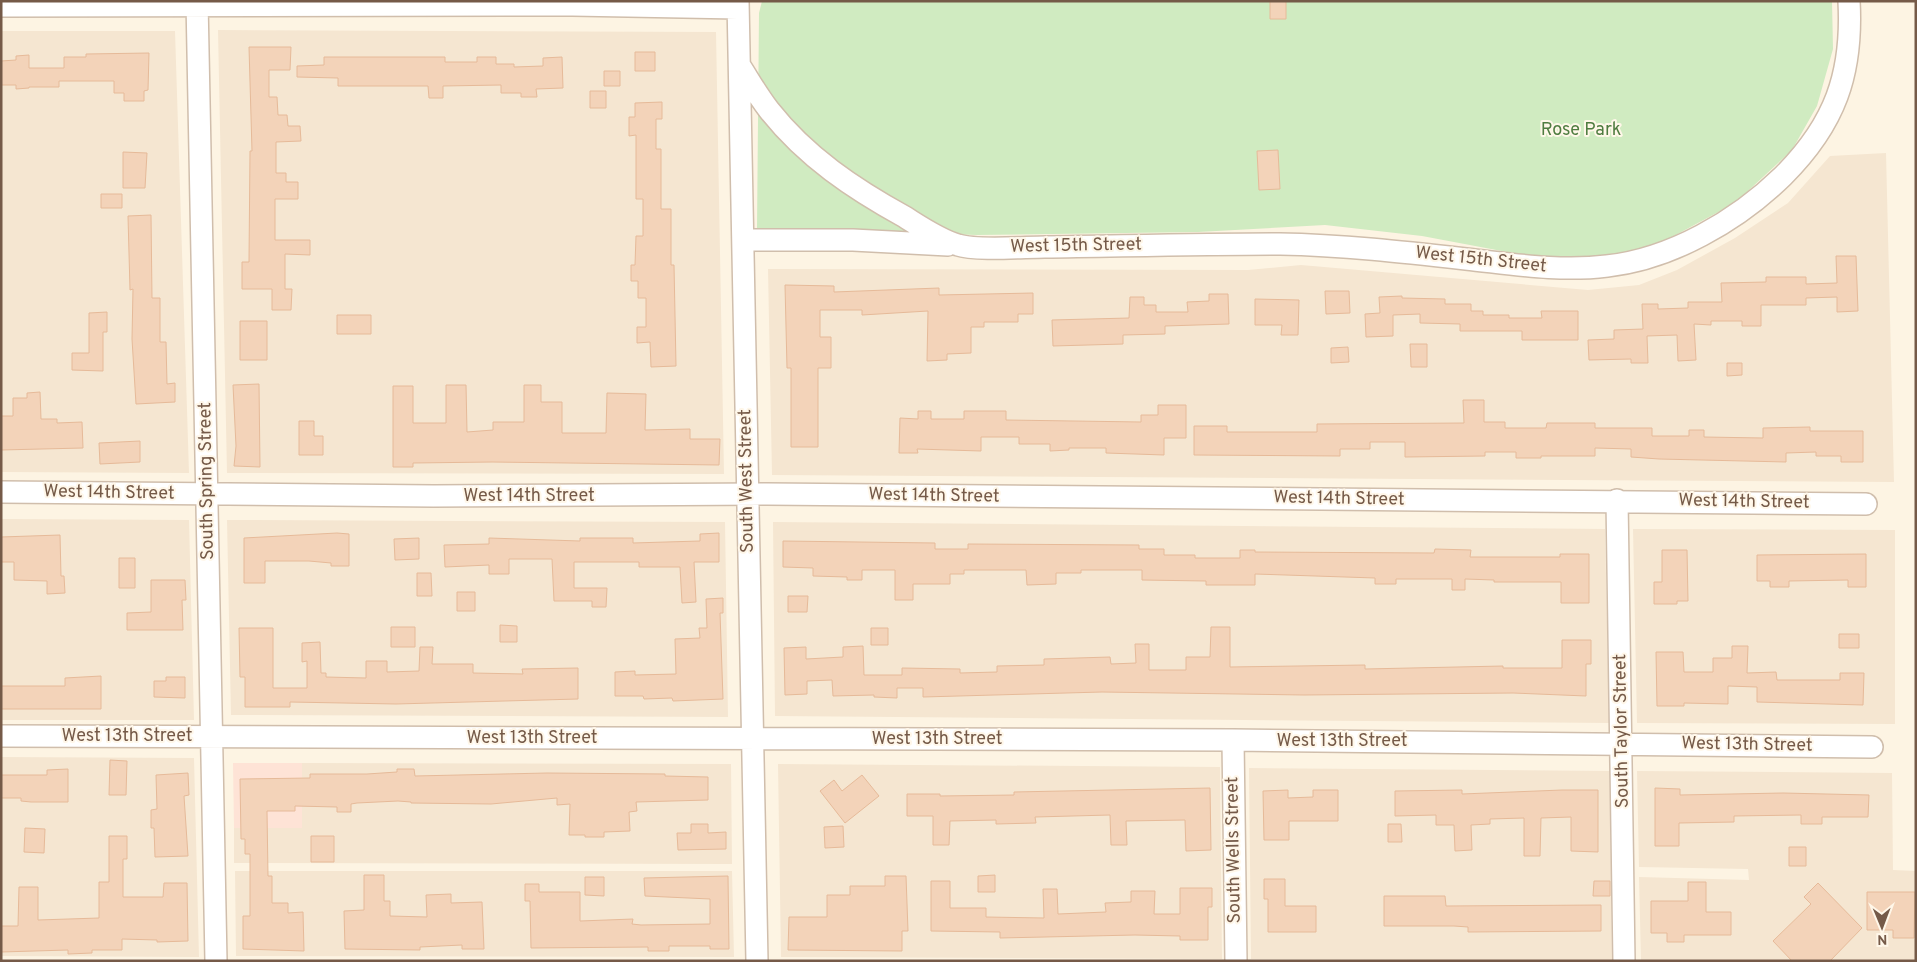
<svg xmlns="http://www.w3.org/2000/svg" width="1917" height="962" font-family="Overpass,sans-serif">
  <style>
    .residential { fill: #f5e6d1 }
    .commercial { fill: #fee3d6 }
    .green { fill: #d0ebc1 }
    .building { fill: #f3d3b9; stroke: #e6ba99 }
    .lines { fill: none; stroke-linecap: round; stroke-linejoin: round }
    .minor-casing { stroke: #d0beac; stroke-width: 24 }
    .minor { stroke: #fff; stroke-width: 21 }
    .labels { text-anchor: middle; dominant-baseline: central; stroke-width: 4; stroke-linejoin: round; paint-order: stroke }
    .park-label { font-size: 18px; fill: #4f7c40; stroke: #fff7e9 }
    .street-label { font-size: 18px; fill: #755a48; stroke: #fff7e9 }
  </style>
  <rect width="100%" height="100%" fill="#fdf4e3"/>
  <path class="residential" d="M218 30 716 32 724 474 227 473Z
    M1 31H175L189 473 1 472Z
    M1886 153 1894 482 772 475 768 269 1248 270 1301 265 1588 290 1639 285 1677 270 1735 238 1788 203 1830 156Z
    M1 519 189 520 194 720H1Z
    M227 520 725 522 728 717 231 715Z
    M773 522 1605 529 1609 723 775 716Z
    M1633 529 1895 530V724L1637 723Z
    M1 757 194 758 199 957 1 956Z
    M302 763 731 764 732 864 234 863V828H302Z
    M778 764 1220 767 1222 959 781 957Z
    M1249 768 1610 771 1612 961 1251 959Z
    M1637 771 1892 773 1893 870 1916 871V961L1641 960 1639 877 1749 880 1748 869 1639 867Z
    M235 871H732L734 957 236 956Z"/>
  <path class="commercial" d="M233 763H302V828H234Z"/>
  <path class="green" d="M762 1H1832L1833 49 1817 106 1792 150 1735 203 1659 244 1611 257 1569 260 1523 255 1422 236 1325 225 1198 232 977 235 757 228 759 13Z"/>
  <path class="building" d="M1270 1H1286V19H1270Z
    M249 47H291L290 70H269V97H277L278 115H287L288 126H300L301 141 276 142V173H286V182H298V199H275V240H310V255L285 254V289H292L291 310H272V289H242V262H249L250 151H252Z
    M635 52H655V71H635Z
    M149 53 148 90 144 91V101H124V93H114V81H59V87H29V88L16 89V85H1V61L16 60V56L29 55V68H64V57H86V54Z
    M324 57H445V62H477V57H496V64H514V67L543 66V58L562 57 563 88 536 89 537 97H521V93H501V85L443 86V98H429L428 86H338V78L297 77V66L324 65Z
    M604 71H620V86H604Z
    M590 91H606V108H590Z
    M662 102V119H656V149H661V209H671V265H674L676 366 651 367 650 342 637 343V327H646V298H638V281H631V265H635L636 236H643V199H636V135L629 136V117H635V103Z
    M1278 150 1280 189 1259 190 1257 151Z
    M123 152 147 153 145 188H123Z
    M101 194H122V208H101Z
    M151 215 152 298H160V342H166L167 384 175 383V402L136 404 132 339 133 289 130 290 128 216Z
    M1836 256H1856L1858 311 1837 312V297L1806 298V305H1761V326H1742V321H1711V325L1694 324 1696 360 1678 361 1677 335 1647 336 1648 363H1631V359L1589 360 1588 340 1614 339V330L1643 329 1642 304H1658V309L1688 308V302H1722L1721 283 1766 282V277H1806V284L1837 283Z
    M785 285 834 286V292L939 288V295L1033 293V314H1018V322H984V327H971V353L947 354V360L927 361 928 311 862 315V310H820V337H831V368H818V447H791V368H787Z
    M1325 291H1349L1350 313 1326 314Z
    M1209 294H1228L1229 324 1165 326V334L1123 335V344L1053 346 1052 320 1129 318 1130 297H1144V305H1156V312H1188L1187 302 1209 301Z
    M1402 296V298L1445 299V304H1471V311H1483V315H1509V318H1542L1541 311H1578V340H1522V331H1460V324L1420 323V314L1393 315V336L1366 337 1365 314 1380 313 1379 297Z
    M1255 299 1299 300 1298 335H1281L1282 325H1255Z
    M107 312V332H103V371L72 370V353H89V313Z
    M337 315H371V334H337Z
    M240 321H267V360H240Z
    M1410 344H1427V367H1411Z
    M1348 347 1349 362 1331 363V348Z
    M1727 363H1742V375L1727 376Z
    M259 384 260 467 234 466 236 446 233 385Z
    M446 385H466L467 432 493 430V422H524V385H541V402H562V433H606L607 393 646 394 645 430 690 429V439H720L719 465 492 462 413 463V467H393V386H413V423H446Z
    M40 392 41 419H57V423L82 422 83 448 1 450V416H13V398H27V393Z
    M1463 400H1484V422H1505V428H1546L1547 423H1595V428H1652V436H1689V430H1704V437L1763 438V428L1810 427V431H1863V462H1841V456H1816V452L1786 453V462L1659 459 1631 457V449L1595 448V456H1541V458H1516V452H1485V456L1405 457V442H1370V449H1340V456L1194 455V426H1227V432H1317V424L1464 423Z
    M1158 405H1186V438H1164V455L1106 453V448H1069V450L1050 451V444H1019V437H981V451L917 449 918 453H899L900 418 918 419V411H931V419H964V411H1006V420L1141 422V415H1158Z
    M299 421H314V436H323V455H299Z
    M140 441V462L100 464 99 443Z
    M337 533 349 534V566H331V563L309 561H265V583H244V538Z
    M719 533V562H694L696 602 682 603 680 567H639V562H574V588H607L606 607H592V601H554L552 559H509V574H489V565L445 567 444 545 489 544V538L580 541V538H633V543L666 542 700 541V534Z
    M60 535 61 576H64L65 593 47 594V581L14 580V562H1V537Z
    M419 538V559L395 560 394 539Z
    M783 541 935 543V549H968V544L1139 545V549H1164V555H1195V558H1240V550H1255V552L1434 553 1435 549 1471 550 1470 557H1560V554H1589V603H1561V582H1494V580L1465 579V590H1452V579H1396V584H1375V578L1255 574V585H1206V581L1142 580V570H1081V573H1056V584L1027 585 1026 570H964V574H950V584H913V600H895V570H862V580H847V577L813 576V568L783 567Z
    M1662 550H1687L1688 601H1677V604H1654V582H1662Z
    M1866 554V587H1848V580L1789 581V587H1770V581H1757V555Z
    M119 558H135V588H119Z
    M417 573H431L432 596H417Z
    M151 580H185L186 600H182L183 630H127V613L151 612Z
    M457 592H475V611H457Z
    M788 596H808L807 612H788Z
    M723 598V613H720L723 699 673 701 672 698 644 699 643 696H615V672L635 671V675L676 674 675 639 700 638 699 628H707L706 599Z
    M500 625 517 626V642H500Z
    M391 627H415V647H391Z
    M1211 627H1230V667L1365 665V669L1503 666V668H1562V640H1591V664H1586V696L1513 693 1304 695 1102 692 923 697V688H897V698L874 697V695L833 696 832 680 807 681V694L785 695 784 648 806 647V659L843 657V647L863 646 864 675H902V668L960 669V673L997 672V666L1044 665V659L1110 657 1111 664 1136 663 1135 644H1149V670H1186V657H1210Z
    M239 628H273V688H307V661L302 662V643L320 642 321 673H326V677L366 678V661H387V672L419 671 420 647H433L432 664H473V673L523 674 522 669 578 668V699L396 704 290 702V707H245V677H240Z
    M871 628H888V645H871Z
    M1839 634H1859V648H1839Z
    M1732 646H1748L1747 673 1776 672 1777 680H1840V673H1864L1863 705 1757 702V687L1728 686V704L1684 703V706H1657L1656 652H1683L1684 672H1713V658H1732Z
    M101 676V709H1V686H65V678Z
    M166 677H185V698L154 697V681H166Z
    M110 760 127 761 126 795H109Z
    M68 769V802H31L21 801V798H1V775H47V770Z
    M397 769H414L415 776 547 773 665 774V776L708 777V800L636 802 637 811 629 812 630 831 604 832V837H585V835H569L570 804 557 805V798L491 804 411 803V802L398 801 357 803 351 804V812H337V807L295 806V811H267L268 876H272V903H288V913L303 912 304 951 243 949V916H250V854H245V839H241L240 779 310 778V774H367L397 772Z
    M188 773 189 795 184 796 188 856 155 857 154 828H151V810L157 809 156 775Z
    M862 775 879 796 845 823 820 791 834 780 842 791Z
    M1210 788 1211 850 1186 851 1185 820 1126 821 1127 845H1111L1110 815 1035 817 1036 823 996 824V820L950 821 949 845H933V816H907V794H940V796L1014 795V792Z
    M1655 788 1680 789V795L1783 793 1869 795 1868 817H1822V824H1801V815L1734 816V822L1679 823V846H1655Z
    M1288 790V798L1313 797V790H1338V821H1289V840H1264L1263 791Z
    M1462 790V794L1562 790H1598V852L1571 851V817L1541 818 1540 856H1524V818L1490 819V824L1471 825 1472 850 1455 851 1454 825H1436V815L1395 816V791Z
    M691 824H708V833L726 832V849L678 850 677 833H691Z
    M1388 824H1401L1402 842H1388Z
    M843 826 844 847 825 848 824 827Z
    M25 828 45 829 44 853 24 852Z
    M109 836H127V859H123V897H163L164 883H187L188 941 157 942V940L122 939V950H92V953L68 954V950L1 952V926H18L19 887H38V920L99 918V882H109Z
    M311 836H334V862H311Z
    M1789 847H1806V866H1789Z
    M364 875H384V901H390V916L427 917 426 895 451 894V903L482 902 484 949H462V945L420 947V950L345 949 344 911 364 910Z
    M995 875V892H978V876Z
    M728 876 729 949H710V946H669V951H648V947L531 948 530 901H525V884H539V892H580V921L633 919 632 924 641 925 710 924V899L645 896 644 878Z
    M885 876H906L908 931H902V951L788 950 789 917H827V895H850V886H885Z
    M585 877H604V896L585 895Z
    M1264 879H1285V906H1316V932H1268V899H1264Z
    M931 881H950V908H986V917L1044 918 1043 889H1057L1058 914 1106 912 1105 903 1131 902V891H1155L1154 914H1180V888H1212V907H1208V940H1180V936L1135 935 1000 938V932L931 931Z
    M1594 881H1610V896H1593Z
    M1688 882H1706V912H1731V935H1684V942H1667V933H1651V901H1688Z
    M1818 883 1862 928 1830 961H1792L1773 941 1811 904 1804 897Z
    M1867 892H1915L1914 938H1893V930H1867Z
    M1384 896H1445L1446 906 1601 905V931L1468 932V927L1454 926H1384Z"/>
  <g class="lines">
    <defs>
      <path id="minor" d="M197 1 216 961
        M738 1 757 961
        M1 6 572 5 738 8
        M740 66C749 80 758 96 769 110 806 157 854 189 905 217 921 227 940 240 958 245 975 251 1025 247 1045 247 1123 246 1201 244 1280 244 1342 245 1404 252 1466 259 1513 264 1560 272 1607 266 1671 259 1737 221 1783 176 1835 124 1853 74 1849 1
        M743 240H853L948 245
        M1 492 434 496 767 494 1866 504
        M1617 500 1624 961
        M1 736 1233 740 1872 747
        M1233 740 1236 961"/>
    </defs>
    <use href="#minor" class="minor-casing"/>
    <use href="#minor" class="minor"/>
  </g>
  <g class="labels">
    <g class="park-label">
      <text x="1581" y="130">Rose Park</text>
    </g>
    <g class="street-label">
      <text transform="translate(1076 246) rotate(-1)">West 15th Street</text>
      <text transform="translate(1481 260) rotate(6)">West 15th Street</text>
      <text transform="translate(207 481) rotate(-91)">South Spring Street</text>
      <text transform="translate(747 481) rotate(-91)">South West Street</text>
      <text transform="translate(109 493) rotate(1)">West 14th Street</text>
      <text x="529" y="496">West 14th Street</text>
      <text transform="translate(934 496) rotate(1)">West 14th Street</text>
      <text transform="translate(1339 499) rotate(1)">West 14th Street</text>
      <text transform="translate(1744 502) rotate(1)">West 14th Street</text>
      <text transform="translate(1622 731) rotate(-91)">South Taylor Street</text>
      <text x="127" y="736">West 13th Street</text>
      <text x="532" y="738">West 13th Street</text>
      <text x="937" y="739">West 13th Street</text>
      <text x="1342" y="741">West 13th Street</text>
      <text transform="translate(1747 745) rotate(1)">West 13th Street</text>
      <text transform="translate(1234 850) rotate(-91)">South Wells Street</text>
    </g>
  </g>
  <rect width="1917" height="962" fill="none" stroke="#755a48" stroke-width="5"/>
  <g transform="translate(1882 927) rotate(179)" stroke="#fff7e9" stroke-width="4" paint-order="stroke">
  <path d="M0-4L9 19L0 12L-9 19Z" fill="#755a48"/>
  <text y="-8" font-size="14" font-weight="bold" text-anchor="middle" fill="#755a48">N</text>
  </g>
</svg>
